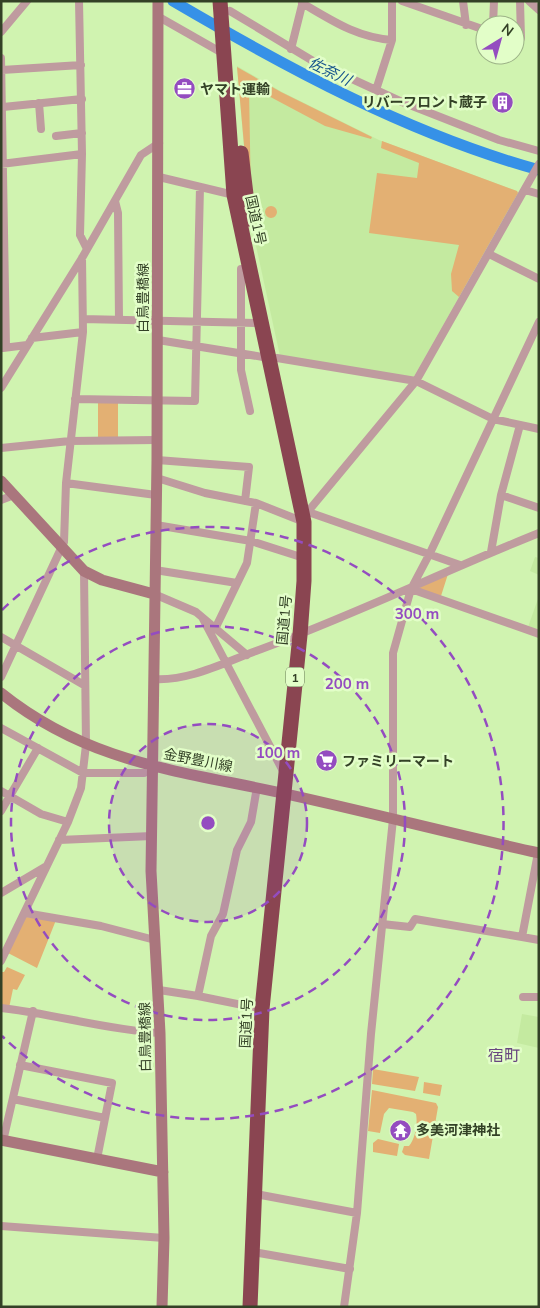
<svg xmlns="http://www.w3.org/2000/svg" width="540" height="1308" font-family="Mulish,'Noto Sans JP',sans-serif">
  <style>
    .built { fill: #c4eaa0 }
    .green { fill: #e3b073 }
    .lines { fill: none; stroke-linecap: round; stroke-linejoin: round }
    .river { stroke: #3691e7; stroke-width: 11 }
    .street { stroke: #bf9b9f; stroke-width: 8 }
    .secondary { stroke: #aa767d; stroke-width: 11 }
    .highway { stroke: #8a4551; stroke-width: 15 }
    .ring { fill: none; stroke: #944cc0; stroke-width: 2.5; stroke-dasharray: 9 6 }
    .labels { text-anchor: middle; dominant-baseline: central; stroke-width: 5; stroke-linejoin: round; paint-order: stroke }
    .shield { fill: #e2fec8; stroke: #687a57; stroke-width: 1 }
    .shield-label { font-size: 12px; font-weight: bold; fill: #334126 }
    .poi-label { font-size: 14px; font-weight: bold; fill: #334126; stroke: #e2fec8; text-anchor: start }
    .street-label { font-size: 14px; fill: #334126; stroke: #e2fec8 }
    .water-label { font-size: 15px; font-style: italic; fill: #16548c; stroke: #e2fec8 }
    .quarter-label { font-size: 16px; fill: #68457f; stroke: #e2fec8 }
    .centre { fill: #944cc0; stroke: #e2fec8; stroke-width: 2.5 }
    .ring-label { font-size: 15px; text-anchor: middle; font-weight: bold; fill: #944cc0; stroke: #e2fec8; stroke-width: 5; stroke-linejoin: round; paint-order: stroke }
  </style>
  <rect width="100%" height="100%" fill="#d0f3b0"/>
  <path class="built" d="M237 66 282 92 379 140 517 191 518 193 413 378 280 356 250 218Z
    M535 557 539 558V575L530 571Z
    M539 596V631L528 627Z
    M522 1014 539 1017V1048L517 1043Z"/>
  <path class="green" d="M237 67 281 92 372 137 371 139 325 126 250 86 249 88 251 200H249Z
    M382 141 517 191 518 193 459 297 452 291 451 274 459 245 369 233 377 173 417 178 419 163 381 148Z
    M265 212a6 6 0 1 1 12 0a6 6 0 1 1-12 0Z
    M98 402 118 403V438L98 439Z
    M448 574 441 596 420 589V587Z
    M26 917 56 920 37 968 8 953Z
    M7 967 25 975 17 990 13 989 9 1008 1 1007V972H4Z
    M373 1069 419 1077 415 1091 372 1084Z
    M424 1082 442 1085 440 1096 423 1093Z
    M372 1090 436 1103 438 1107 429 1159 405 1155 402 1152 404 1146H409C415 1139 418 1124 416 1114L413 1112 389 1108 384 1114 380 1133 368 1131Z
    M378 1139 399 1144 397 1156 373 1152V1143Z"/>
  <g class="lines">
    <path class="river" d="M173 1C289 69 409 134 539 170"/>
    <path class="street" d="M79 1 82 154 80 235 87 249
      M402 1 485 30
      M463 1 466 25
      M529 1 539 10
      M302 3C333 21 356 37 392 40
      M230 11 313 61 402 102 499 140 539 151
      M159 17 224 54
      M493 25 494 1
      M1 32 27 1
      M515 37 521 38 520 1
      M291 49 303 1
      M1 58 6 347
      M2 70 81 65
      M376 90 392 40V1
      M39 103 41 129
      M3 107 82 99
      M56 136 82 133
      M1 164 82 154
      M159 177 234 195
      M525 190 539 194
      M115 201 118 213 119 320
      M489 254 539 279
      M241 269V370L250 411
      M83 319 261 323
      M32 338 83 332
      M158 340 269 358
      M3 348 27 345
      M277 358 416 381 493 419 539 429
      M1 388 82 258 141 155 159 143
      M75 399 195 401 200 187
      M1 448 70 441 156 440
      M157 460 249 467 245 501
      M157 478 205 493 256 503 304 522
      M66 483 156 495
      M501 495 539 508
      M1 500 14 495
      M310 509 416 381 539 164
      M311 513 460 565
      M156 525 251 541 304 558
      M491 552 501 495 520 425
      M155 570 237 583
      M411 589 539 634
      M154 594 196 612 247 655
      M203 619 284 773
      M215 629 247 563 256 503
      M1 637 84 685
      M1 677 64 542 66 483 83 332 82 258
      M154 679C190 681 223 663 256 651 352 616 444 571 539 533
      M1 728 83 773H144
      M1 791 41 814 68 822
      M1 811 38 748
      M59 840 152 836
      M538 853 522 937 539 940
      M1 893 45 867
      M25 913 101 926 155 940
      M382 924 410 927 415 919 522 937
      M1 961 68 822 81 788 86 745 84 571
      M159 990 198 996 262 1009
      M198 996 211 936 223 914 237 850 251 822 257 787
      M523 997H539
      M1 1008C55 1014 107 1030 160 1033
      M20 1065 112 1083 97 1159
      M13 1099 105 1118
      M3 1141 33 1011
      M261 1195 357 1213
      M1 1226 164 1238
      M259 1253 350 1269
      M344 1307 357 1213 371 1034 393 819V653L411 589 430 553 539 322"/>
    <path class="secondary" d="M158 1 157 460 151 871 160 1033 164 1238 162 1307
      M1 481 84 571 102 580 154 594
      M1 693C92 766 186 771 295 796 376 814 457 835 539 853
      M1 1140 163 1172"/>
    <path class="highway" d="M220 1 234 195 304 522V581L300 635 262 1009 250 1307
      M241 153 249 219"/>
  </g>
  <circle cx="208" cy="823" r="99" fill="#944cc0" fill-opacity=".12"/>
  <g class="ring">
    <circle cx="208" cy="823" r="99"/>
    <circle cx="208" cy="823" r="197"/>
    <path d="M2 610A296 296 0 1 1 2 1036"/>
  </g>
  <defs>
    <symbol id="office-disc" viewBox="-11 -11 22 22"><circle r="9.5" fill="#944cc0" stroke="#e2fec8"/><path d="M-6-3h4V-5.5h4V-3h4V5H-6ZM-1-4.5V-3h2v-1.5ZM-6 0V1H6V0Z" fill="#fff"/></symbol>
    <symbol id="building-disc" viewBox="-11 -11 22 22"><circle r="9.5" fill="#944cc0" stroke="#e2fec8"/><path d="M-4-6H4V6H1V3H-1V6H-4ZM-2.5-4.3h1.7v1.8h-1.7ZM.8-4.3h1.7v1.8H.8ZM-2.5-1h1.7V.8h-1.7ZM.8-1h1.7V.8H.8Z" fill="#fff"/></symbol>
    <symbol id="supermarket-disc" viewBox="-11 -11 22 22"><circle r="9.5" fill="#944cc0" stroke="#e2fec8"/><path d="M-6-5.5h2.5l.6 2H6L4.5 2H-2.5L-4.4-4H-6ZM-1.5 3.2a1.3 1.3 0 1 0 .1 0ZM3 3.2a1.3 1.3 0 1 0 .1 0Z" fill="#fff"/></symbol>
    <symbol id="temple-disc" viewBox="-11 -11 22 22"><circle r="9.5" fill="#944cc0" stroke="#e2fec8"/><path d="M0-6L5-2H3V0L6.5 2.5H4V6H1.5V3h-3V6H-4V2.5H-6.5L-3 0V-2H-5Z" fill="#fff"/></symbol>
  </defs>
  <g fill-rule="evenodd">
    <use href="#office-disc" x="172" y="76" width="25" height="25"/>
    <use href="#building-disc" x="490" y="90" width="25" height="25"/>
    <use href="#supermarket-disc" x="314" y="748" width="25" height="25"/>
    <use href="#temple-disc" x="388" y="1118" width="25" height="25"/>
  </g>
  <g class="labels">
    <rect class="shield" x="286" y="667.5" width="18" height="19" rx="4"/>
    <g class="shield-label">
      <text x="295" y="677">1</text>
    </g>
    <g class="poi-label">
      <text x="200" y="89">ヤマト運輸</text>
      <text x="487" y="102" text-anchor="end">リバーフロント蔵子</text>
      <text x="342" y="761">ファミリーマート</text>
      <text x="416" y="1130">多美河津神社</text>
    </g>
    <g class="street-label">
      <text transform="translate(256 220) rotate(78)">国道1号</text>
      <text transform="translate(143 298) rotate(-90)">白鳥豊橋線</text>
      <text transform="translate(284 620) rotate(-85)">国道1号</text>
      <text transform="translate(198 760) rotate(11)">金野豊川線</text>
      <text transform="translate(246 1023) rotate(-87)">国道1号</text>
      <text transform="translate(145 1037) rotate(-91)">白鳥豊橋線</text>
    </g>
    <g class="water-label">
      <text transform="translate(330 71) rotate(26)">佐奈川</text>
    </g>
    <g class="quarter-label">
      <text x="504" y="1055">宿町</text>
    </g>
  </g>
  <circle cx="208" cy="823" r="8" class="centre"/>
  <g class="ring-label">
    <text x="417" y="619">300 m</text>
    <text x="347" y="689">200 m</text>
    <text x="278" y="758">100 m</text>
  </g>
  <rect width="540" height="1308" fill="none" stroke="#334126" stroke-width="5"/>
  <g transform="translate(500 40) rotate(37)"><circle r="24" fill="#e2fec8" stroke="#9cb287"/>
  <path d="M0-4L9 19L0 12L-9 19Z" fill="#944cc0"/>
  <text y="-8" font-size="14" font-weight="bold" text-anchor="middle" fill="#334126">N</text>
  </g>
</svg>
